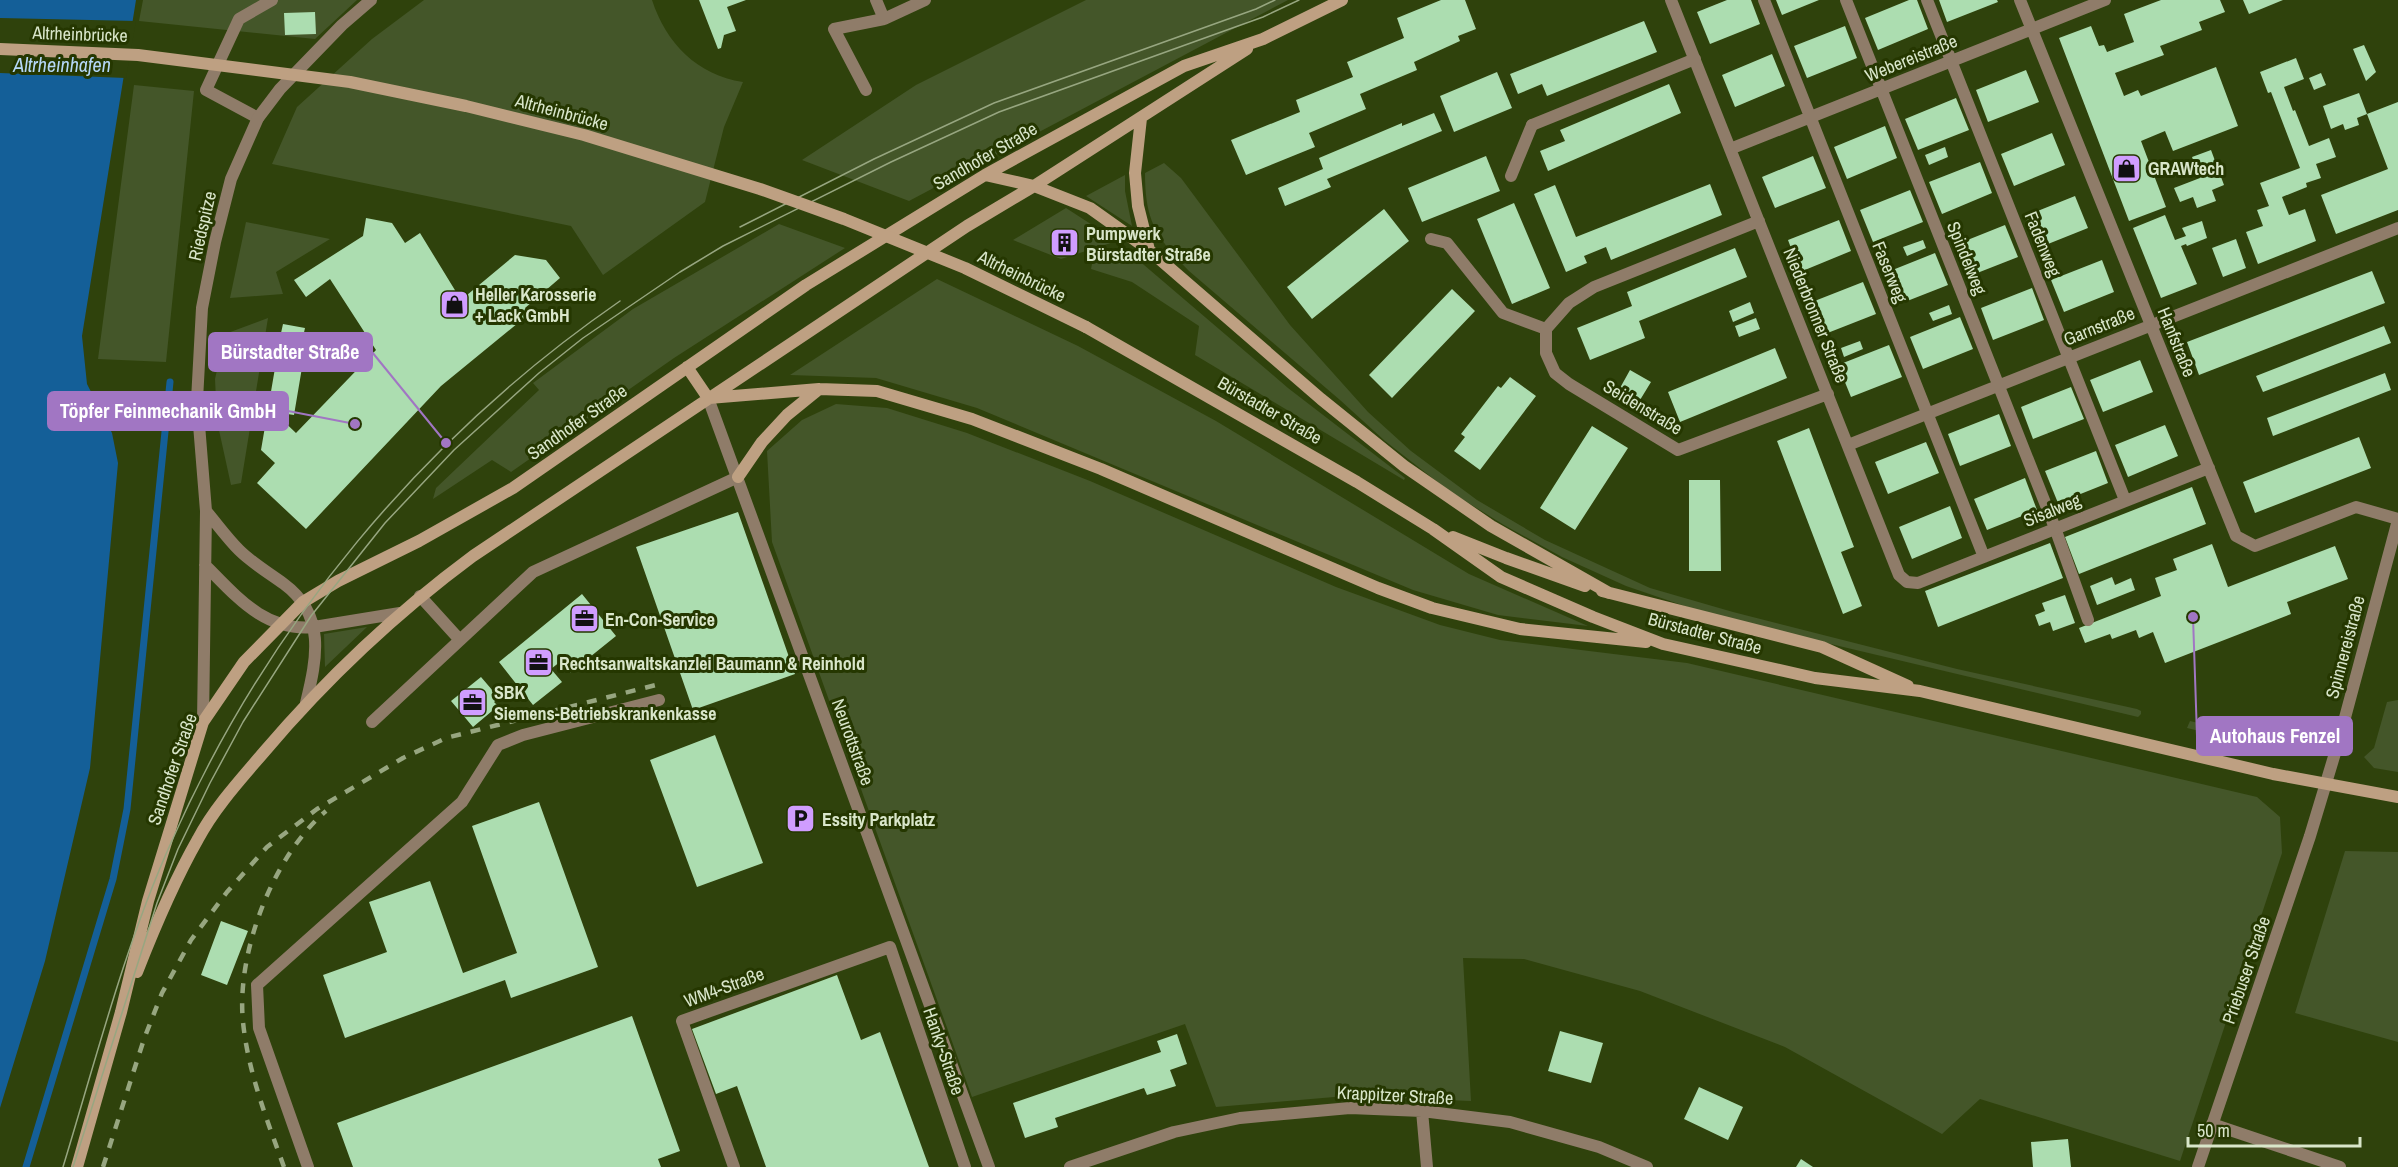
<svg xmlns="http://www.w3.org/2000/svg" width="2398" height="1167" font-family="'Archivo Narrow',sans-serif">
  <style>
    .green { fill: #445629 }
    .water { fill: #145f98 }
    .pier { fill: #2f420c }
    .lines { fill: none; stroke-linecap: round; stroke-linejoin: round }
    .stream { stroke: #145f98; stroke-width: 7 }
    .building { fill: #acddb0 }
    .lane { stroke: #8f7c69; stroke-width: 12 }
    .street { stroke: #8f7c69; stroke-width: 12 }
    .secondary { stroke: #bea082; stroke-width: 12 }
    .tram { stroke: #97a680; stroke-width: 1.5 }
    .rail { stroke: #97a680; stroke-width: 4.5; stroke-dasharray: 10 10; stroke-linecap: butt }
    .secondary-bridge { stroke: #bea082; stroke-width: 12 }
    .labels { text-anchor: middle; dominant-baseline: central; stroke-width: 6; stroke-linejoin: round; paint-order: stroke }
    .street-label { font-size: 18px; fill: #d9e6ca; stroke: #253700 }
    .poi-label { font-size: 18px; font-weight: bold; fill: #d9e6ca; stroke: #253700; text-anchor: start }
    .water-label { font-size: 20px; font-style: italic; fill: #b5d7f7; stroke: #253700 }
    .leader { fill: none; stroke: #a176c3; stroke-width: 2 }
    .callout-dot { fill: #a176c3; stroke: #253700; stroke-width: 2 }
    .callout { fill: #a176c3; stroke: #a176c3; stroke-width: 2 }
    .callout-label { font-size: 20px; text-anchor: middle; font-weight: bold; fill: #fff }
  </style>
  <rect width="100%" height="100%" fill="#2f420c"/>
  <path class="green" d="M143 0H357L315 39 139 21Z
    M424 0H652C666 43 697 75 743 82L724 127 705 202 603 275 571 226 272 164 297 107 372 39Z
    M1086 0H1288L909 201 802 160 916 85Z
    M134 85 194 91 166 362 98 359Z
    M1164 163 1181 178 1290 325 1368 412 1411 451 1477 500 1545 540 1650 588 1733 612 1957 669 2137 709 2141 711V714L2138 717 1717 617 1626 586 1562 557 1504 525 1449 491 1385 441 1340 400 1189 271C1156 237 1145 221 1145 173Z
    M1125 175V191L1132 226 1086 196Z
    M1066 208 1117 241 1061 259 1013 240Z
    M246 222 330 239 276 272 283 294 230 298Z
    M779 224 845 248 674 358 511 472 492 460 433 499 436 488 539 390 533 383 633 309Z
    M1116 257 1137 259 1288 388 1405 478 1404 480 1195 355 1199 326 1132 282 1091 269 1092 264Z
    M937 279 1078 346 1216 421 1469 574 1588 626 1498 615 1413 590 977 408 876 378 790 375Z
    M268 318 241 483 231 485 217 421 215 379 225 334Z
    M836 404 887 408 967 433 1090 481 1336 587 1440 625 1500 640 1687 663 2257 797 2280 817 2282 853 2180 1161 1980 1099 1942 1134 1785 1047 1640 991 1524 959 1463 958 1471 1101 1346 1096 1216 1107 1185 1024 972 1097 772 542 767 451 802 420Z
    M367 627 325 667 324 634Z
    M2398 700V772L2374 768 2364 757 2374 748 2387 702Z
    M2190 721 2270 740 2272 744 2270 748 2187 728Z
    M2345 851 2398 852V1042L2295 1013Z"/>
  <path class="water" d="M0 0H136L82 336 87 384 112 433 118 463 90 768 45 961 0 1108Z"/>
  <path class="pier" d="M0 18 136 21 126 78 0 73Z"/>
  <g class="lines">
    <path class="stream" d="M26 1167 113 879 127 809 170 382"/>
  </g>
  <path class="building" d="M699 0H746L727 7 736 31 724 35 721 48 718 49Z
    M1441 0H1465L1476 29 1458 36 1460 41 1414 62 1417 70 1360 94 1366 109 1309 133 1315 147 1246 175 1231 140 1300 112 1296 100 1353 77 1347 62 1404 38 1397 18Z
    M1727 0H1751L1760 24 1710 44 1697 12Z
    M1776 0H1819L1782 15Z
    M1909 0H1917L1928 29 1878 50 1865 18Z
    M1939 0H1997L1998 2 1947 22Z
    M2161 0H2220L2225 12 2199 22 2202 30 2160 46 2164 55 2115 73 2124 96 2138 90 2141 96 2216 67 2238 126 2173 151 2165 131 2141 141 2166 207 2129 221 2059 38 2091 26 2099 46 2104 45 2107 52 2134 42 2124 14Z
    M2243 0H2283L2249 14Z
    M315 12 316 34 285 35 284 13Z
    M1644 21 1657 52 1547 96 1542 84 1518 94 1510 74Z
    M1845 26 1857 58 1807 78 1794 46Z
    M2364 45 2376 72 2366 81 2353 49Z
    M1772 54 1785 86 1735 107 1722 75Z
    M2296 58 2304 79 2284 87 2293 111 2295 110 2309 146 2329 138 2336 157 2316 164 2321 178 2306 183 2307 187 2282 197 2289 215 2305 209 2316 241 2258 264 2246 232 2263 226 2257 210 2269 206 2260 183 2300 168 2271 92 2268 93 2260 72Z
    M2026 70 2039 102 1988 122 1976 90Z
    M1497 72 1512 108 1454 132 1440 96Z
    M2321 73 2326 85 2314 90 2309 78Z
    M1669 84 1681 113 1548 171 1540 151 1565 141 1560 130Z
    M2359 93 2367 114 2398 102V210L2336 234 2321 195 2388 169 2367 114 2357 118 2359 125 2345 130 2343 124 2331 129 2323 106Z
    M1956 98 1969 130 1918 150 1905 119Z
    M1434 113 1442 131 1327 179 1331 187 1285 206 1278 188 1323 169 1319 158 1402 123V126Z
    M1885 126 1897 158 1847 179 1834 147Z
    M2052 133 2065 165 2014 186 2001 154Z
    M1945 147 1948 157 1929 165 1925 155Z
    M2211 150 2224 185 2212 190 2216 201 2197 208 2193 197 2180 202 2174 188 2200 178 2192 157Z
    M1486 156 1500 191 1422 222 1408 188Z
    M1813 156 1826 188 1775 208 1762 177Z
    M1980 162 1992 193 1942 214 1929 182Z
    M1710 184 1722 215 1611 260 1606 247 1584 256 1587 263 1566 272 1534 194 1555 185 1576 237Z
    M1910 190 1923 222 1873 242 1860 210Z
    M2075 196 2088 228 2038 248 2025 216Z
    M1514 203 1550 288 1512 304 1477 219Z
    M1384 209 1409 241 1312 319 1287 287Z
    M2165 215 2175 240 2186 236 2182 228 2202 221 2207 238 2187 246 2186 244 2181 246 2197 284 2161 298 2133 228Z
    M366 218 392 223 405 243 420 233 461 300 515 255 546 260 560 278 525 308 529 314 441 386 306 529 257 483 275 463 261 450 281 333 283 324 305 328 303 337 307 338 294 415 274 412 296 433 376 350 330 279 306 297 294 280 363 236Z
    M1839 220 1851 251 1800 272 1788 240Z
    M2005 225 2018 257 1967 277 1955 245Z
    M1053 243a12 12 0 1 1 24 0a12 12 0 1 1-24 0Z
    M2236 239 2246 268 2223 277 2212 248Z
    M1923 240 1926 248 1907 256 1903 247Z
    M1735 248 1747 277 1639 321 1645 338 1590 360 1577 328 1632 306 1627 292Z
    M1935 253 1948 285 1897 305 1885 273Z
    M2102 260 2114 292 2064 312 2051 280Z
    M2372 271 2385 303 2199 375 2187 342Z
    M1863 282 1876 314 1825 334 1812 302Z
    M2032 288 2044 320 1993 340 1981 308Z
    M1452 289 1475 311 1392 398 1369 375Z
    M1750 302 1754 313 1733 322 1729 311Z
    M1949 305 1952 314 1933 321 1929 313Z
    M1960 317 1973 349 1923 369 1910 337Z
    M1756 318 1760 329 1739 337 1735 326Z
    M2384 326 2391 343 2263 392 2256 376Z
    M1860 341 1863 349 1844 357 1841 348Z
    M1889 345 1902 377 1851 397 1838 365Z
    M1775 348 1787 378 1680 422 1668 392Z
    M2140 360 2153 392 2103 412 2090 380Z
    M1630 370 1651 382 1640 400 1620 388Z
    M2385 373 2391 390 2273 436 2267 418Z
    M1510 377 1536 396 1480 470 1454 451 1465 437 1461 434 1488 399 1498 386 1501 388Z
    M2071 387 2084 419 2033 439 2021 407Z
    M1999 414 2011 446 1960 466 1948 434Z
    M2165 425 2178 456 2128 477 2115 445Z
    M1592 426 1628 448 1575 530 1540 508Z
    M1809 428 1854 547 1841 552 1862 606 1843 614 1777 441Z
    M2359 437 2371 468 2255 513 2243 482Z
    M1926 442 1939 473 1888 494 1875 462Z
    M2096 451 2108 483 2058 503 2045 471Z
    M2025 478 2037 510 1987 530 1974 499Z
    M1689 480H1720L1721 571H1689Z
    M2192 487 2206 524 2079 574 2065 537Z
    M1950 506 1962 538 1912 559 1899 527Z
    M738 512 795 674 693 710 636 547Z
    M2050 543 2063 578 1938 627 1925 591Z
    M2212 544 2228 587 2335 546 2348 579 2287 602 2291 614 2165 663 2153 632 2139 638 2136 630 2112 639 2110 634 2085 643 2079 628 2161 596 2155 578 2177 570 2173 559Z
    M2112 577 2115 585 2131 578 2135 590 2097 605 2090 586Z
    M582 594 616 636 570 673 561 661 551 669 562 682 533 705 499 662Z
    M2065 595 2075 623 2053 631 2050 622 2039 626 2035 615 2045 611 2042 603Z
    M481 677 499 698 494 702 498 706 473 727 451 701Z
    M715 735 763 863 697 887 650 760Z
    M539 802 598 967 511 998 505 980 345 1038 323 975 387 952 369 902 430 881 463 973 517 953 472 826Z
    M221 921 248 931 227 985 201 975Z
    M837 975 861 1040 880 1032 929 1167H766L737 1086 716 1094 692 1029Z
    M632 1016 680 1151 658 1159 661 1167H353L337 1123Z
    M1560 1031 1603 1043 1591 1083 1548 1071Z
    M1177 1034 1187 1064 1170 1070 1176 1086 1147 1095 1144 1088 1055 1118 1058 1127 1025 1138 1013 1103 1161 1052 1157 1041Z
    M1699 1087 1743 1107 1728 1140 1684 1119Z
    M2068 1139 2071 1167H2033L2031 1142Z
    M1801 1159 1813 1167H1796Z"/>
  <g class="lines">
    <path class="lane" d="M876 0 884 19 925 0
      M866 90 834 29 884 19
      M258 118 206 90 239 19 272 0
      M1511 176 1532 125
      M1431 239 1447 243 1503 313 1546 329
      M2055 528 2088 620
      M420 596 459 639
      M372 722 533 572 738 477
      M2212 1124 2340 1167
      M308 1167 259 1028 257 985 462 802 498 745 523 735 659 700
      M734 1167 682 1021 890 947 965 1167"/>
    <path class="street" d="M1671 0 1899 575 1907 582 1918 583 2209 468
      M1764 0 1984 557
      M1846 0 2055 528
      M1927 0 2125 500
      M2020 0 2236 536 2255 546 2356 507 2398 519
      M1532 125 1695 59
      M1730 149 2105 0
      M1759 221 1594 287 1569 303 1546 329V353L1555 373 1569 384 1678 450 1828 394
      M708 398 989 1167
      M1848 445 2398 228
      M206 511C217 524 227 538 239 550 252 563 269 573 284 584 326 615 317 658 306 703
      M205 565C237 597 265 632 314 627L400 613
      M203 722 206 511 197 400 202 308 215 242 231 179 258 118 280 89 342 25 371 0
      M1422 1111 1427 1167
      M1070 1167 1174 1132 1240 1118 1350 1108 1422 1111 1510 1122 1599 1147 1647 1167
      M2198 1167 2310 836 2339 740 2398 520"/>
    <path class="secondary" d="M1141 118 1135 173 1138 206 1149 250
      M985 175 1034 186 1090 208 1149 250 1321 399 1404 466 1491 526 1609 593
      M1086 327 1357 482 1433 529 1501 577 1593 617 1663 644 1815 678 1920 691 2273 774 2398 797
      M687 367 708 398
      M709 398 819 389 877 391 972 419 1101 469 1378 588 1432 608 1520 629 1646 642
      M738 477 762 442 787 415 819 389
      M1453 537 1506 558 1585 586
      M1602 591 1822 647 1908 686
      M137 972C155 926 174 881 198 839 215 807 241 779 264 752 326 679 396 613 473 556L967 226 1034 186 1247 49
      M77 1167 121 1012 148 901 203 722 244 662 303 602 338 581 419 541 513 488 806 285 985 175 1184 66 1263 39 1342 0"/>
    <path class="tram" d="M740 227 874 159 994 103 1256 9 1275 0
      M63 1167C96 1059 124 948 170 845 266 626 423 437 620 301
      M73 1167 157 903 178 849 210 783 243 722 311 616 385 523 454 450 539 373 583 338 680 272 723 246 891 162 999 112 1263 17 1299 0"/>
    <path class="rail" d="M103 1167 144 1039 162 993 191 940 227 892 267 847 317 809 403 758 446 738 656 685
      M284 1167C267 1120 248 1072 243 1022 236 953 273 856 326 811"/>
    <path class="secondary-bridge" d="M0 49 138 55 350 82 466 106 584 135 760 189 844 219 965 268 1086 327"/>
  </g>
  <defs>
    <symbol id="shop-square" viewBox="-11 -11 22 22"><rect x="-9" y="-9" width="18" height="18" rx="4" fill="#d09dff" stroke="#253700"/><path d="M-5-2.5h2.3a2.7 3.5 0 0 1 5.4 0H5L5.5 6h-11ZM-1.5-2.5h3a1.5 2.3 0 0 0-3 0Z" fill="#111"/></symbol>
    <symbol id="building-square" viewBox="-11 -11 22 22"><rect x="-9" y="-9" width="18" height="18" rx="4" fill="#d09dff" stroke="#253700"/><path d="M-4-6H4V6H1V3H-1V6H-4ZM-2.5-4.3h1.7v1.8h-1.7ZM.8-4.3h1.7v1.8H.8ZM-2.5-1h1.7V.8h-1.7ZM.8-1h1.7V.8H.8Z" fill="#111"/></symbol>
    <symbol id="office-square" viewBox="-11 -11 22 22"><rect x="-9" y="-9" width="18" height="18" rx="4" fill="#d09dff" stroke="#253700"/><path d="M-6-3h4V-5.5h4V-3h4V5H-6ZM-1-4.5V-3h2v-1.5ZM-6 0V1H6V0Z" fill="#111"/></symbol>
    <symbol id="parking-square" viewBox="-11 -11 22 22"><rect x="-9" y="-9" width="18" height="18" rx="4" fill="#d09dff" stroke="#253700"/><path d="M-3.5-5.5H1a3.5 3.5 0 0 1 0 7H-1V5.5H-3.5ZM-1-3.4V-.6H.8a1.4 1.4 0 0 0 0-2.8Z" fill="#111"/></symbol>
  </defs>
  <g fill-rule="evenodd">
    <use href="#shop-square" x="2110" y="152" width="33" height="33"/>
    <use href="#building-square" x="1048" y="226" width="33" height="33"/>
    <use href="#shop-square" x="438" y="288" width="33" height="33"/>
    <use href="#office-square" x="568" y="602" width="33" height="33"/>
    <use href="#office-square" x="522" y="646" width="33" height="33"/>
    <use href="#office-square" x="456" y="686" width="33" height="33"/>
    <use href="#parking-square" x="784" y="802" width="33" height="33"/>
  </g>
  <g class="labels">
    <g class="street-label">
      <text transform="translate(80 34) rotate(2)">Altrheinbrücke</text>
      <text transform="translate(1911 58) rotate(-22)">Webereistraße</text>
      <text transform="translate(562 112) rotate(15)">Altrheinbrücke</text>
      <text transform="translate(985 156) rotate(-30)">Sandhofer Straße</text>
      <text transform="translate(202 226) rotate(-77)">Riedspitze</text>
      <text transform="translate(2043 244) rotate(68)">Fadenweg</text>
      <text transform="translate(1967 258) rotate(68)">Spindelweg</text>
      <text transform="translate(1890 272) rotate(68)">Faserweg</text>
      <text transform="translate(1022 276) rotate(26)">Altrheinbrücke</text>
      <text transform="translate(1816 315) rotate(68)">Niederbronner Straße</text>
      <text transform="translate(2099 326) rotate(-22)">Garnstraße</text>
      <text transform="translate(2177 342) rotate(68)">Hanfstraße</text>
      <text transform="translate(1643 407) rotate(31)">Seidenstraße</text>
      <text transform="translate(1270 410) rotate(30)">Bürstadter Straße</text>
      <text transform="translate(577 422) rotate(-35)">Sandhofer Straße</text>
      <text transform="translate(2052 510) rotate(-22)">Sisalweg</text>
      <text transform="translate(1705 633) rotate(15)">Bürstadter Straße</text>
      <text transform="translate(2345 647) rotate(-75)">Spinnereistraße</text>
      <text transform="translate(853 742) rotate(70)">Neurottstraße</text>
      <text transform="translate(172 769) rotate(-71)">Sandhofer Straße</text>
      <text transform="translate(2246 970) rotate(-71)">Priebuser Straße</text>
      <text transform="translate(724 987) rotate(-20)">WM4-Straße</text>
      <text transform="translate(944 1051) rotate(71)">Hanky-Straße</text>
      <text transform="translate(1395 1095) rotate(3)">Krappitzer Straße</text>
    </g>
    <g class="poi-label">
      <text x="2148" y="168">GRAWtech</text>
      <text x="1086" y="233">Pumpwerk<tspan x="1086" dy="21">Bürstadter Straße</tspan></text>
      <text x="475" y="294">Heller Karosserie<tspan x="475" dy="21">+ Lack GmbH</tspan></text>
      <text x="605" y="619">En-Con-Service</text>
      <text x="559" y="663">Rechtsanwaltskanzlei Baumann &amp; Reinhold</text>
      <text x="494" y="692">SBK<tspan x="494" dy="21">Siemens-Betriebskrankenkasse</tspan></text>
      <text x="822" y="819">Essity Parkplatz</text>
    </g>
    <g class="water-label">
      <text x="62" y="64">Altrheinhafen</text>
    </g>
  </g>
  <path class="leader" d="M446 443L372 352M355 424L288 411M2193 617L2197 736"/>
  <g class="callout-dot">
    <circle cx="446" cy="443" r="6"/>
    <circle cx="355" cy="424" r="6"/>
    <circle cx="2193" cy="617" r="6"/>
  </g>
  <g class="callout">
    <rect x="209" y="333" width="163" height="38" rx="6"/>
    <rect x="48" y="392" width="240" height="38" rx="6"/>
    <rect x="2197" y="717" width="155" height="38" rx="6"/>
  </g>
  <g class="callout-label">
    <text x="290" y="359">Bürstadter Straße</text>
    <text x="168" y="418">Töpfer Feinmechanik GmbH</text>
    <text x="2275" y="743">Autohaus Fenzel</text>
  </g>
  <path d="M2188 1137v9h172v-9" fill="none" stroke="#d9e6ca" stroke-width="3"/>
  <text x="2197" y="1137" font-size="18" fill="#d9e6ca" stroke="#253700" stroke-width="4.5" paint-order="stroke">50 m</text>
</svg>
